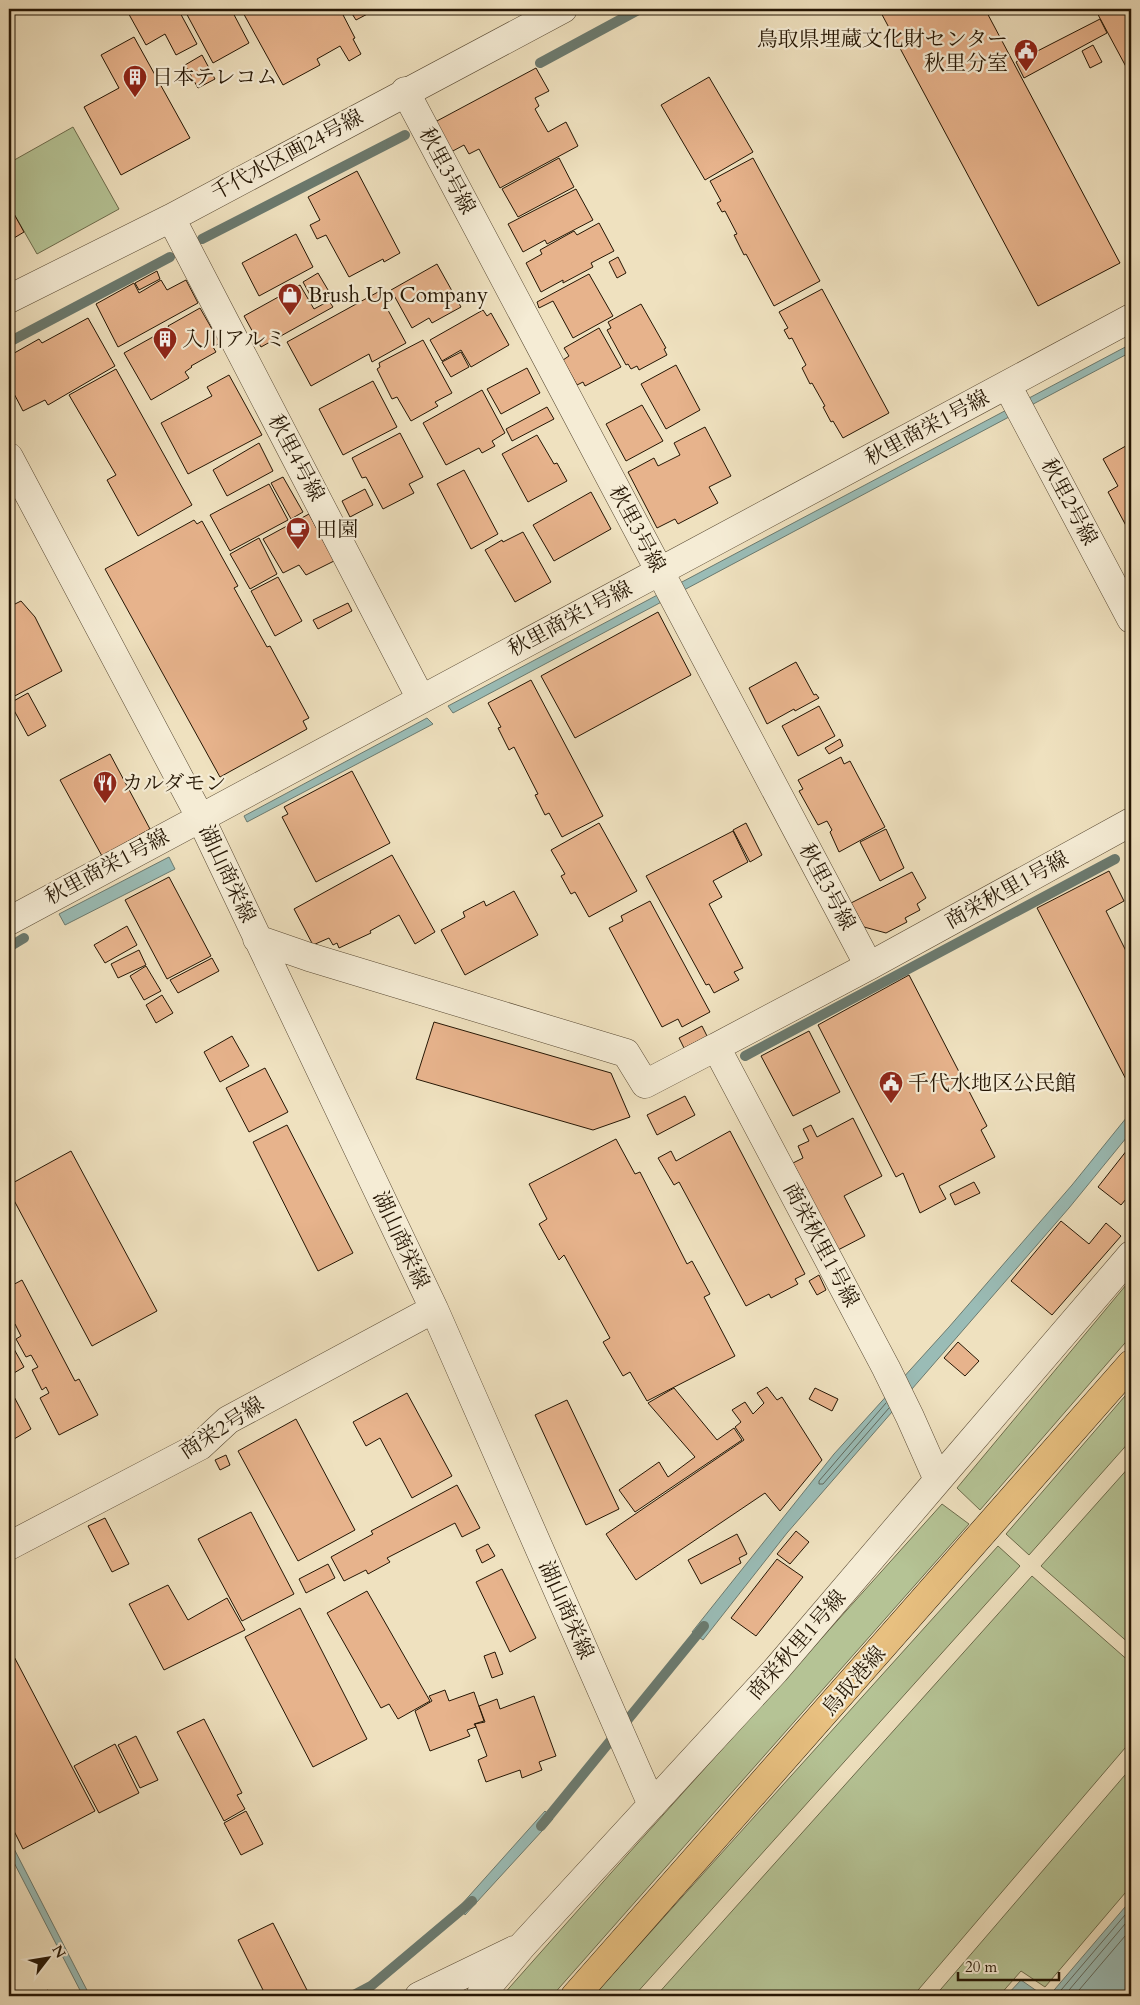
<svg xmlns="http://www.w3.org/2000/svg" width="1140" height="2005" font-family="Cardo,'Noto Serif JP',serif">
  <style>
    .green { fill: #b5c395; stroke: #6d6c4c }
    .water { fill: #9abcb6; stroke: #6b7a6f }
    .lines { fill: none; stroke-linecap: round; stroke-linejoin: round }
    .shore { stroke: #60695d; stroke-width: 1 }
    .stream { stroke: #6b7a6f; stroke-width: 10 }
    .building { fill: #e7b38c; stroke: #251604 }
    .minor-casing { stroke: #584933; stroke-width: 29 }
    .major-casing { stroke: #251604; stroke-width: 29 }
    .minor { stroke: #f5ecd5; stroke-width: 28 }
    .major { stroke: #e8c080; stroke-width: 28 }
    .labels { text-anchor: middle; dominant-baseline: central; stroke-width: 4.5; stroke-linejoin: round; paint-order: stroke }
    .poi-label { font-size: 21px; fill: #251604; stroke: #f5ecd5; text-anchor: start }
    .street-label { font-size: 21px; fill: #251604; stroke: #f5ecd5 }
  </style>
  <rect width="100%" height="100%" fill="#efe1bf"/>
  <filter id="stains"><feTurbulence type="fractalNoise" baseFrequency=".004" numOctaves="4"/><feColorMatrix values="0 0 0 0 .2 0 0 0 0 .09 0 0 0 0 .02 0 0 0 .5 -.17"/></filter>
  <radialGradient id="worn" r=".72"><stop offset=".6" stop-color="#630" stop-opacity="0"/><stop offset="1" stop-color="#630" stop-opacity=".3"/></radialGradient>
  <path class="green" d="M73 127 119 209 37 254 9 205V163Z
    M1131 1279V1336L980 1510 957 1488Z
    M1131 1389V1440L1029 1555 1006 1534Z
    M1131 1465V1645L1041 1566Z
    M942 1504 969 1524 552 1996H502L611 1873Z
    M998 1546 1020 1566 634 1996H593Z
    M1032 1576 1131 1663V1741L913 1996H656Z
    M1131 1768V1886L1045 1987 1021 1971 999 1996H935Z"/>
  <path class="water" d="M1131 344V352L453 713 448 706Z
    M427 718 433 724 247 822 244 816Z
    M169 857 175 869 65 925 59 914Z
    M1131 1112V1132L1069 1208 787 1533 703 1640 692 1632 834 1454 949 1327 1072 1185Z
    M545 1811 553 1819 465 1915 461 1905Z
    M9 1839 90 1996H83L9 1853Z
    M1131 1900V1996H1049Z
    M1021 1980 1044 1996H1006Z"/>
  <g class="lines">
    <path class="shore" d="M886 1403 819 1481V1484H823L889 1408
      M1056 1996 1131 1908
      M1064 1996 1131 1917
      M1074 1996 1131 1929"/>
    <path class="stream" d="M540 63 640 9
      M202 239 405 135
      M9 342 170 257
      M9 947 24 938
      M745 1056 1115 859
      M541 1826 704 1626
      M352 1996 371 1986 472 1901"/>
  </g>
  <path class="building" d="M126 9H178L197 44 176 55 165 34 146 45Z
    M184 9H231L249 43 213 63Z
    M241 9H340L355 38 353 39 361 54 349 61 340 46 317 59 320 65 283 85Z
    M349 9H377L356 20Z
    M879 9H985L1120 263 1038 306Z
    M1095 9H1131V76Z
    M1100 19 1107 33 1024 78 1016 62Z
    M134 37 190 138 121 175 84 107 119 88 101 55Z
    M1093 45 1102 62 1090 68 1082 51Z
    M202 55 215 79 198 88 185 65Z
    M536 68 549 91 535 98 539 106 535 109 548 132 566 122 578 146 500 188 479 149 469 154 464 145 451 152 435 122Z
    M709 77 753 152 705 180 661 105Z
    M559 158 574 187 518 217 502 189Z
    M753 158 820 281 774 306 746 254 744 255 734 235 737 234 725 211 722 212 717 203 721 201 710 181Z
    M357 171 400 253 384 262 383 259 349 277 326 235 317 239 310 225 320 220 308 197Z
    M576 189 593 220 547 244 545 240 523 252 508 224Z
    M9 205 24 232 9 241Z
    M599 223 614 251 591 263 593 267 563 283V280L541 292 526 263 542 254 540 250 574 231 577 235Z
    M296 234 313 267 259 296 242 263Z
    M618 257 626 273 617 278 609 262Z
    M437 264 461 307 432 323 429 318 412 328 391 290Z
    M157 271 160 279 139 290 135 283Z
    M318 273 331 295 315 304 303 282Z
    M589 274 613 316 573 338 553 301 539 308 537 302Z
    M161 280 167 290 186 280 198 303 118 347 96 304 134 283 139 293Z
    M300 285 314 309 329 301 333 307 261 347 244 316Z
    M822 289 889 413 843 438 833 421 831 422 823 407 825 406 812 383 810 384 802 368 806 365 792 338 789 339 784 330 788 328 779 312Z
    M378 292 406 343 372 362 369 354 311 386 287 342Z
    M641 304 666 348 664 349 667 355 639 370 637 366 631 369 628 364 626 365 607 330 611 328 608 322Z
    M200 308 220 343 213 347 216 352 191 366 192 367 185 372 189 378 151 400 124 353 169 328 168 326Z
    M483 310 487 316 491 313 509 345 471 367 461 350 442 361 430 340Z
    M88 318 115 366 48 405 45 400 23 411 9 384V356L39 339 42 343Z
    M599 328 621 367 585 386 583 382 577 385 563 360 569 356 564 348Z
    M423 340 452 393 435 402 438 406 411 421 397 397 392 399 377 369 380 367 379 363Z
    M461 352 469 367 451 377 442 362Z
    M676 365 700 410 666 429 641 384Z
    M527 368 540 393 501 414 487 389Z
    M116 369 192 505 138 536 107 480 116 475 69 395Z
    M229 375 262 435 188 474 161 423 212 396 207 387Z
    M373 381 397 427 343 455 319 409Z
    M482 390 505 433 492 441 495 446 482 453 479 448 446 465 423 423Z
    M642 405 663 441 626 461 606 424Z
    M547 407 554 419 512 441 506 429Z
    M705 427 731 476 709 487 718 503 678 524 675 519 657 528 628 472 654 458 658 466 680 455 674 443Z
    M400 433 423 477 409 484 414 493 383 509 366 477 362 478 352 458Z
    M537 435 554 464 557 463 567 481 528 502 502 454Z
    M259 443 273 471 227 496 213 470Z
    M1131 443V535L1108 492 1118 486 1103 459Z
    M464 470 498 534 471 549 437 484Z
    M283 477 303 512 291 519 271 483Z
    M269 484 288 520 230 551 210 515Z
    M365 489 373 505 350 517 342 501Z
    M591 492 611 529 554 561 533 525Z
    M309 514 334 561 306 575 299 565 283 573 263 539Z
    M194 520 197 524 202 521 238 586 234 588 267 647 270 646 309 718 303 721 307 729 220 777 105 569Z
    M523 532 551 582 515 602 485 550 502 540 503 542Z
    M259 538 277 574 250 589 230 554Z
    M278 577 302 621 275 636 251 591Z
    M21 601 35 617 62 671 9 699V607Z
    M348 603 352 611 318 629 313 620Z
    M658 612 691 675 575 738 541 676Z
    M796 662 814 695 816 694 819 698 795 711 794 709 767 724 749 688Z
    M531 680 603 816 562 837 549 813 545 815 535 795 538 794 514 747 509 750 498 728 501 727 488 703Z
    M28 693 46 726 28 736 10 703Z
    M819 706 835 736 798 756 782 726Z
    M840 739 843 746 829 754 825 748Z
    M110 754 150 829 102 856 60 780Z
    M841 757 844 764 850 761 885 827 839 852 830 832 832 830 827 821 818 825 799 791 803 789 798 780Z
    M352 771 390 843 316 882 282 817 288 814 284 807Z
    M599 823 637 891 589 917 575 892 571 894 561 876 565 874 551 850Z
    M746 823 762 855 750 862 733 830Z
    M886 829 904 868 880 881 860 842Z
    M733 831 748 862 713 881 722 897 709 904 743 968 734 972 739 980 714 993 709 984 706 985 646 876Z
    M392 855 435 932 415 944 399 915 370 931 371 933 339 948 337 943 333 945 329 938 313 945 294 909Z
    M1109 871 1124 901 1106 911 1131 961V1089L1037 908Z
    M912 872 926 898 917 904 920 910 905 918 907 922 886 933 864 927 851 903Z
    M169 877 211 956 167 979 125 900Z
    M514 891 538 935 465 975 441 930 465 917 463 912 484 901 486 906Z
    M650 901 710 1012 682 1027 678 1019 662 1027 609 928 623 921 621 916Z
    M127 926 137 945 105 963 94 945Z
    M139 950 146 965 118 978 111 964Z
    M212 958 219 971 178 993 170 980Z
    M146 966 161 991 144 1000 130 976Z
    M909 975 987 1126 981 1130 995 1157 939 1186 946 1199 920 1213 903 1173 896 1177 818 1025Z
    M162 995 173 1013 156 1023 146 1005Z
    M434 1022 611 1073 630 1117 593 1130 416 1079Z
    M702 1026 707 1036 684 1048 679 1038Z
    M809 1031 840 1092 793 1116 761 1056Z
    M232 1036 249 1066 220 1082 204 1052Z
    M265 1068 288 1112 249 1132 226 1088Z
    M685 1096 695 1115 657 1135 647 1115Z
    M853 1118 882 1176 844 1196 865 1236 838 1250 793 1163 803 1158 798 1146 809 1141 803 1129 811 1125 817 1137Z
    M287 1125 353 1253 318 1271 253 1142Z
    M730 1131 805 1274 795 1279 798 1284 771 1298 769 1294 746 1306 679 1182 674 1185 658 1158 671 1151 676 1161Z
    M616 1139 635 1174 640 1172 687 1264 692 1261 710 1294 704 1297 735 1356 647 1401 630 1372 623 1376 603 1342 610 1338 564 1255 559 1260 539 1224 547 1219 529 1184Z
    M1131 1145V1184L1127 1190 1131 1193 1121 1205 1098 1187Z
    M71 1151 157 1311 92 1346 9 1191V1185Z
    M974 1182 980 1193 955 1205 950 1194Z
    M1061 1221 1089 1244 1106 1223 1121 1236 1052 1315 1011 1281Z
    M819 1275 826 1290 817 1295 809 1281Z
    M22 1280 75 1381 79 1379 98 1415 59 1435 40 1398 49 1393 46 1387 42 1390 32 1370 38 1367 31 1355 26 1357 16 1339 21 1336 15 1324 10 1327 9 1323V1287Z
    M9 1340 24 1367 9 1376Z
    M958 1342 979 1361 965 1376 944 1358Z
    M9 1387 31 1429 9 1442Z
    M767 1387 777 1400 782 1397 822 1460 780 1511 765 1493 636 1580 606 1534 744 1440 735 1427 741 1422 732 1410 745 1402 753 1414 764 1403 757 1393Z
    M674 1388 717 1440 734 1428 742 1440 635 1512 619 1490 659 1462 668 1477 695 1457 648 1403Z
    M815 1388 838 1399 832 1411 809 1399Z
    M407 1393 452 1476 412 1498 380 1438 366 1446 353 1422Z
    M567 1400 619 1509 586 1525 535 1415Z
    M296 1419 355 1530 298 1561 238 1451Z
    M226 1455 230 1465 220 1470 215 1460Z
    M457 1485 480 1528 462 1537 455 1523 387 1558 390 1562 368 1574 366 1570 344 1581 331 1557 373 1534 371 1531Z
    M251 1512 294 1594 242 1621 198 1539Z
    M105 1518 129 1564 112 1572 88 1526Z
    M796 1531 809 1542 790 1564 777 1554Z
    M737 1534 747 1554 739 1558 741 1563 701 1584 688 1560Z
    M488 1544 495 1556 482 1563 476 1550Z
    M777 1559 803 1577 756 1636 731 1618Z
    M328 1564 335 1578 306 1593 299 1579Z
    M502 1569 536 1638 510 1652 476 1582Z
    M168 1585 188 1620 227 1598 245 1630 164 1670 129 1604Z
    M367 1591 430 1701 398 1719 389 1704 381 1708 327 1613Z
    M300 1608 367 1739 313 1767 245 1637Z
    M9 1647 95 1811 23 1849 9 1821Z
    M495 1652 503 1674 492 1678 484 1656Z
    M445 1690 449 1701 474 1692 484 1721 474 1724 476 1727 467 1730 470 1736 430 1751 415 1711 432 1701 429 1696Z
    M534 1696 556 1756 539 1762 542 1770 522 1778 520 1770 486 1782 478 1760 487 1756 475 1724 485 1722 479 1706 497 1699 500 1709Z
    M204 1719 242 1793 237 1795 245 1809 224 1821 177 1732Z
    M136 1736 158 1780 140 1788 118 1745Z
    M115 1744 139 1793 99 1813 74 1766Z
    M246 1811 263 1844 241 1855 224 1823Z
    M273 1923 310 1996H266L238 1940Z
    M48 1990 51 1996H36Z"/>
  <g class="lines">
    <defs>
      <path id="minor" d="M405 91 869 966
        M171 218 421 699
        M9 299 171 218 563 9
        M1007 385 1131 619
        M9 457 200 817 434 1309 652 1805
        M9 921 1131 318
        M257 939 309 957 626 1053 645 1084 716 1047
        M938 1480 1131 1255
        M9 1546 200 1446 228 1420 434 1309
        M419 1996 514 1950
        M480 1996 522 1946 775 1671 938 1480 910 1417 886 1368 716 1047 869 966 1131 822"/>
      <path id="major" d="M575 1996 1131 1364"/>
    </defs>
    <use href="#minor" class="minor-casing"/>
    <use href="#major" class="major-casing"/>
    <use href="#minor" class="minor"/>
    <use href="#major" class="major"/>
  </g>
  <defs>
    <symbol id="civic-pin" viewBox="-11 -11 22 30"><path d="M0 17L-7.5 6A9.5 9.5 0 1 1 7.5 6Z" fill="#8f2418" stroke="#f5ecd5"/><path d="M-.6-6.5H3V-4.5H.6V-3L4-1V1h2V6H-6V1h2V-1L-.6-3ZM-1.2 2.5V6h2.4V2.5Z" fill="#fff"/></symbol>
    <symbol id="building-pin" viewBox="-11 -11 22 30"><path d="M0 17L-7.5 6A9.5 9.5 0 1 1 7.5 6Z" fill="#8f2418" stroke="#f5ecd5"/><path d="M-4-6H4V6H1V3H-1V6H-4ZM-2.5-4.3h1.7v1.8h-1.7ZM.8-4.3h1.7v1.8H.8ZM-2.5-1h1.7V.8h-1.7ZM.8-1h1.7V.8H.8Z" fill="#fff"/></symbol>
    <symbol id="shop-pin" viewBox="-11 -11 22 30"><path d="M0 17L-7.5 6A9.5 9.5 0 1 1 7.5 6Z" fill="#8f2418" stroke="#f5ecd5"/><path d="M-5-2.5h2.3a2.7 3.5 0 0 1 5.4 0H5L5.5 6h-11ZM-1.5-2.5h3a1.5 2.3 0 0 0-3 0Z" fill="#fff"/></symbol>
    <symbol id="cafe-pin" viewBox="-11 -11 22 30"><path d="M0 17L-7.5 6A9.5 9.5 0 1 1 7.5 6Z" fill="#8f2418" stroke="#f5ecd5"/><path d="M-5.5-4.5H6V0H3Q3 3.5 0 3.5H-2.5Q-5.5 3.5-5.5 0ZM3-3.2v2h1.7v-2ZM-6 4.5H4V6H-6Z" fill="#fff"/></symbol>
    <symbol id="restaurant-pin" viewBox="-11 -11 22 30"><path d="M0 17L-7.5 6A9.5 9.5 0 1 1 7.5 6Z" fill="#8f2418" stroke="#f5ecd5"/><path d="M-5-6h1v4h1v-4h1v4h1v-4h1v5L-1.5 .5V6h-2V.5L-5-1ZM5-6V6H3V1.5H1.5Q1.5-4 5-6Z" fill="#fff"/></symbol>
  </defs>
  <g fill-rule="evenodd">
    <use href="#civic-pin" x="1012" y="37" width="28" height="38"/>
    <use href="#building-pin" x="121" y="63" width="28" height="38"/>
    <use href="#shop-pin" x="276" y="281" width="28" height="38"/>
    <use href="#building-pin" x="151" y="325" width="28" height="38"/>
    <use href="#cafe-pin" x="284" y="515" width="28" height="38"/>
    <use href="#restaurant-pin" x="91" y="769" width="28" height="38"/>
    <use href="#civic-pin" x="877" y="1069" width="28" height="38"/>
  </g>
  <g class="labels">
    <g class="poi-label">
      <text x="1008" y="39" text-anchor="end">鳥取県埋蔵文化財センター<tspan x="1008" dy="24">秋里分室</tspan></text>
      <text x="152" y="77">日本テレコム</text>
      <text x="308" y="295">Brush Up Company</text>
      <text x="182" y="339">入川アルミ</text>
      <text x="316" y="529">田園</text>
      <text x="122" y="783">カルダモン</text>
      <text x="908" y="1083">千代水地区公民館</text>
    </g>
    <g class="street-label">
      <text transform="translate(287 155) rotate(-28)">千代水区画24号線</text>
      <text transform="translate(447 171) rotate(62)">秋里3号線</text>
      <text transform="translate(927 428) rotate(-28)">秋里商栄1号線</text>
      <text transform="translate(296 458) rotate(62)">秋里4号線</text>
      <text transform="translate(1069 502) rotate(62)">秋里2号線</text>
      <text transform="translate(637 529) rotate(62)">秋里3号線</text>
      <text transform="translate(570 619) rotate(-28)">秋里商栄1号線</text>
      <text transform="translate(107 867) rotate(-28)">秋里商栄1号線</text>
      <text transform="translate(227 874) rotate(65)">湖山商栄線</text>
      <text transform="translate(827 887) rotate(62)">秋里3号線</text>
      <text transform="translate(1007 890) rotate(-29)">商栄秋里1号線</text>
      <text transform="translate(401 1240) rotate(65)">湖山商栄線</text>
      <text transform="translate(821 1245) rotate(62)">商栄秋里1号線</text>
      <text transform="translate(222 1428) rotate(-33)">商栄2号線</text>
      <text transform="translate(566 1610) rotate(66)">湖山商栄線</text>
      <text transform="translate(797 1645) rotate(-49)">商栄秋里1号線</text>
      <text transform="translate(854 1681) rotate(-49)">鳥取港線</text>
    </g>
  </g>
  <rect width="1140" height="2005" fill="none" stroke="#efe1bf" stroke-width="30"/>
  <rect x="10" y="10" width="1120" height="1985" fill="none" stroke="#251604" stroke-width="2.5"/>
  <rect x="15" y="15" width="1110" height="1975" fill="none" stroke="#251604"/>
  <g transform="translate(48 1958) rotate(59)" stroke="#f5ecd5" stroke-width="4" paint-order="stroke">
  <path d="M0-4L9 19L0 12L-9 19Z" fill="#251604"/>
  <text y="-8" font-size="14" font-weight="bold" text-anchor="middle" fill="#251604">N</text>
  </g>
  <path d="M958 1972v8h101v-8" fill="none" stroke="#251604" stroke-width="2.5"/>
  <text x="965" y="1972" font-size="15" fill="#251604" stroke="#f5ecd5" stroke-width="4" paint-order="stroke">20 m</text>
  <rect width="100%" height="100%" filter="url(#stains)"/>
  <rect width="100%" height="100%" fill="url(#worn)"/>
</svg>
